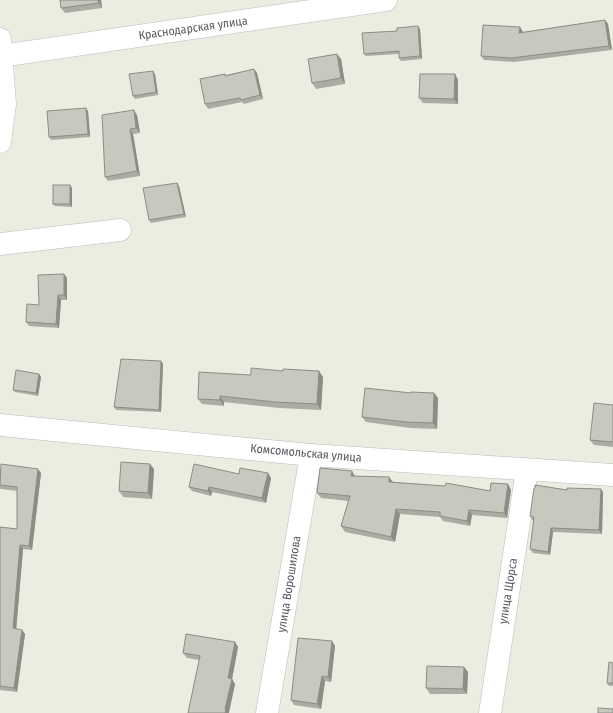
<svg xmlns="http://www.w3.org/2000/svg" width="613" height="713" font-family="'Fira Sans Condensed',sans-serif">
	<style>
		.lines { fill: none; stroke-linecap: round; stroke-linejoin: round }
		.minor-casing { stroke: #bbbcc2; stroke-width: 23 }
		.minor { stroke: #fff; stroke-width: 22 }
		.wall { fill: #adaca4 }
		.shaded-wall { fill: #8d8c86 }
		.building { fill: #c9c8bf; stroke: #8d8c86 }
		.labels { text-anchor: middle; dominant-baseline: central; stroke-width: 3; stroke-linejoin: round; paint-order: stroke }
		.street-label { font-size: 12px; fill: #595b61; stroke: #fff }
	</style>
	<rect width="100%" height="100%" fill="#ecece0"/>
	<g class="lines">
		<g class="minor-casing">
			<g id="minor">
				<path d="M0,39L5,104L0,142"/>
				<path d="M0,56L386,0"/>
				<path d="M0,244L120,230"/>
				<path d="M0,425L311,455L613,475"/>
				<path d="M267,713L311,455"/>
				<path d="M490,713L527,470"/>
			</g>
		</g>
		<use href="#minor" class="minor"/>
	</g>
	<g class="wall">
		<path d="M60,0H101L102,8L65,13L61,8Z"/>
		<path d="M605,20L608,24L612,50L514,62L484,60L481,56L520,27L523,32Z"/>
		<path d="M420,29L422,59L401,61L399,58V54L366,56L364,54L397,31Z"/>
		<path d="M337,54L341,59L345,84L316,89L312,83Z"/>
		<path d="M254,69L257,73L263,99L244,104L242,102L208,109L205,104L225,74L226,75Z"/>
		<path d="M155,74L158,95L135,99L133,96Z"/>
		<path d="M455,74L458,80V104L423,103L419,98Z"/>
		<path d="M88,111L90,137L51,140L49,137Z"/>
		<path d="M137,115L140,133L133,134L140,176L108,181L105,177Z"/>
		<path d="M177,183L179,186L186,217L151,223L149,220Z"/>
		<path d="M70,185L72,188V207L55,206L53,204Z"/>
		<path d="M64,274L67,278V300H61L59,328L29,326L26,322Z"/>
		<path d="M161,361L163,364L161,412L116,410L114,407Z"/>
		<path d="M283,371H319L323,377L321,410L279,408L224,402V406L202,404L198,399L251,375Z"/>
		<path d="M39,374L41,377L38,396L15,392L13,390Z"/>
		<path d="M411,393H434L438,398L437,429L410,428L366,422L362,417Z"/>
		<path d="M613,405V447L594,445L590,440Z"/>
		<path d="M0,469L41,473L32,550L23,549L16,629L22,630L25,634L17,692L0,690V527L17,529V491L1,489L0,488Z"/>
		<path d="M154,469L152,499L123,497L119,491Z"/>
		<path d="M352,471L355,476L393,482L490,491L508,484L511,490L507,518L472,515L470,526L443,521L440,517L400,514L395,542L345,532L341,526L348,501L321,498L317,493Z"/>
		<path d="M268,473L271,478L266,503L212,492L211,496L192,491L189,487L239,474Z"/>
		<path d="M535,488L603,492L602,534L553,532L550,555L533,553L530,549L534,520H532L530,516Z"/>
		<path d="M332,641L335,646L331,682L325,681L321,709L294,705L291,700Z"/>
		<path d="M235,642L238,647L232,679L235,684L229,712L188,713L199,660L187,658L183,653Z"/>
		<path d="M613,663V686H609L607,683Z"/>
		<path d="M464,667L468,672L467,694H430L426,688Z"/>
	</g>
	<g class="shaded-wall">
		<path d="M98,0H101L102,8L99,3Z"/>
		<path d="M605,20L608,24L612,50L609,46Z"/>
		<path d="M418,26L420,29L422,59L420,56Z"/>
		<path d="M520,27L523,32L522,37L519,33Z"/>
		<path d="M337,54L341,59L345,84L341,78Z"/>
		<path d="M254,69L257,73L263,99L260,95Z"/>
		<path d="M153,71L155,74L158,95L156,92Z"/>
		<path d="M455,74L458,80V104L454,99Z"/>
		<path d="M86,108L88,111L90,137L88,134Z"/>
		<path d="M134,110L137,115L140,133L136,128Z"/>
		<path d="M130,129L133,134L140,176L137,171Z"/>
		<path d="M177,183L179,186L186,217L184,214Z"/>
		<path d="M70,185L72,188V207L70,204Z"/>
		<path d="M64,274L67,278V300L64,295Z"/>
		<path d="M58,295L61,300L59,328L56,324Z"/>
		<path d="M161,361L163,364L161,412L159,410Z"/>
		<path d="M319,371L323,377L321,410L317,404Z"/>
		<path d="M39,374L41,377L38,396L36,393Z"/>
		<path d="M434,393L438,398L437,429L433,423Z"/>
		<path d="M220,396L224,402V406L220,400Z"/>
		<path d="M150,464L154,469L152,499L148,493Z"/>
		<path d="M38,469L41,473L32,550L29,546Z"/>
		<path d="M352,471L355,477L351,476Z"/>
		<path d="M268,473L271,478L266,503L262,498Z"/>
		<path d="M389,477L393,482H389Z"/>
		<path d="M508,484L511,490L507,518L504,513Z"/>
		<path d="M209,487L212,492L211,496L208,491Z"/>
		<path d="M601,489L603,492L602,534L599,530Z"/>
		<path d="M396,509L400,514L395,542L391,537Z"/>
		<path d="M469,510L472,515L470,526L467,521Z"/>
		<path d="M551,528L553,532L550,555L548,552Z"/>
		<path d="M20,545L23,549L16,632L13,628Z"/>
		<path d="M22,630L25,634L17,692L14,688Z"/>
		<path d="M332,641L335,646L331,682L328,677Z"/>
		<path d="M235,642L238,647L232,679L235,684L229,712V713H225V709L228,678Z"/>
		<path d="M464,667L468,672L467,694L463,689Z"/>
		<path d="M322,676L325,681L321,709L317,704Z"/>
	</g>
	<g class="building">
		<path d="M60,0H98L99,3L61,8Z"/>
		<path d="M605,20L609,46L511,58L481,56L483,25L520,27L519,33Z"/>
		<path d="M418,26L420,56L399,58V51L364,54L362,33L397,31V28Z"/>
		<path d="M337,54L341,78L312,83L308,59Z"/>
		<path d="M254,69L260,95L241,100L240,98L205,104L200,79L225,74V76Z"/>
		<path d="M153,71L156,92L133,96L129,74Z"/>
		<path d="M420,74H455L454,99L419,98Z"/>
		<path d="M86,108L88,134L49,137L47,111Z"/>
		<path d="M134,110L136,128L130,129L137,171L105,177L102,115Z"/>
		<path d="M177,183L184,214L149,220L143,188Z"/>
		<rect x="53" y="185" width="17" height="19"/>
		<path d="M64,274V295H58L56,324L26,322L27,304L39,305L38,275Z"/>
		<path d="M121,359L161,361L159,410L114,407Z"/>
		<path d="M251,368L283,371V369L319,371L317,404L275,402L220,396V400L198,399L199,372L251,375Z"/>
		<path d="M16,370L39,374L36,393L13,390Z"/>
		<path d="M365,388L411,393V392L434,393L433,423L406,422L362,417Z"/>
		<path d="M594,403L613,405V442L590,440Z"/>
		<path d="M121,462L150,464L148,493L119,491Z"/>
		<path d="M1,464L38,469L29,546L20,545L13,628L22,630L14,688L0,686V527L17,529V487L0,485Z"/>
		<path d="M194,464L239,474L240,468L268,473L262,498L209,487L208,491L189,487Z"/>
		<path d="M320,468L352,471L351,476L389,477V482L445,486L446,483L490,491L491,483L508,484L504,513L469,510L467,521L440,516V512L396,509L391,537L341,526L350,496L317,493Z"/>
		<path d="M535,485L567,490V488L601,489L599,530L551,528L548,552L530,549L534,517L530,516L534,488H535Z"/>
		<path d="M186,634L235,642L228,678L232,679L225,709H226L225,713H188L200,656L183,653Z"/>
		<path d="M298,638L332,641L328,677L322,676L317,704L291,700Z"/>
		<path d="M609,662L613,663V683H607Z"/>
		<path d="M427,666L464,667L463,689L426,688Z"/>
		<path d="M598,708L613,709V713H598Z"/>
	</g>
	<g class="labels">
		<g class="street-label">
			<text transform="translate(193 28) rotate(-8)">Краснодарская улица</text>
			<text transform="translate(306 453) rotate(5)">Комсомольская улица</text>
			<text transform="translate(289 584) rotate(-81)">улица Ворошилова</text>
			<text transform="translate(508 591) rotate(-81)">улица Щорса</text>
		</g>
	</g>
</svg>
